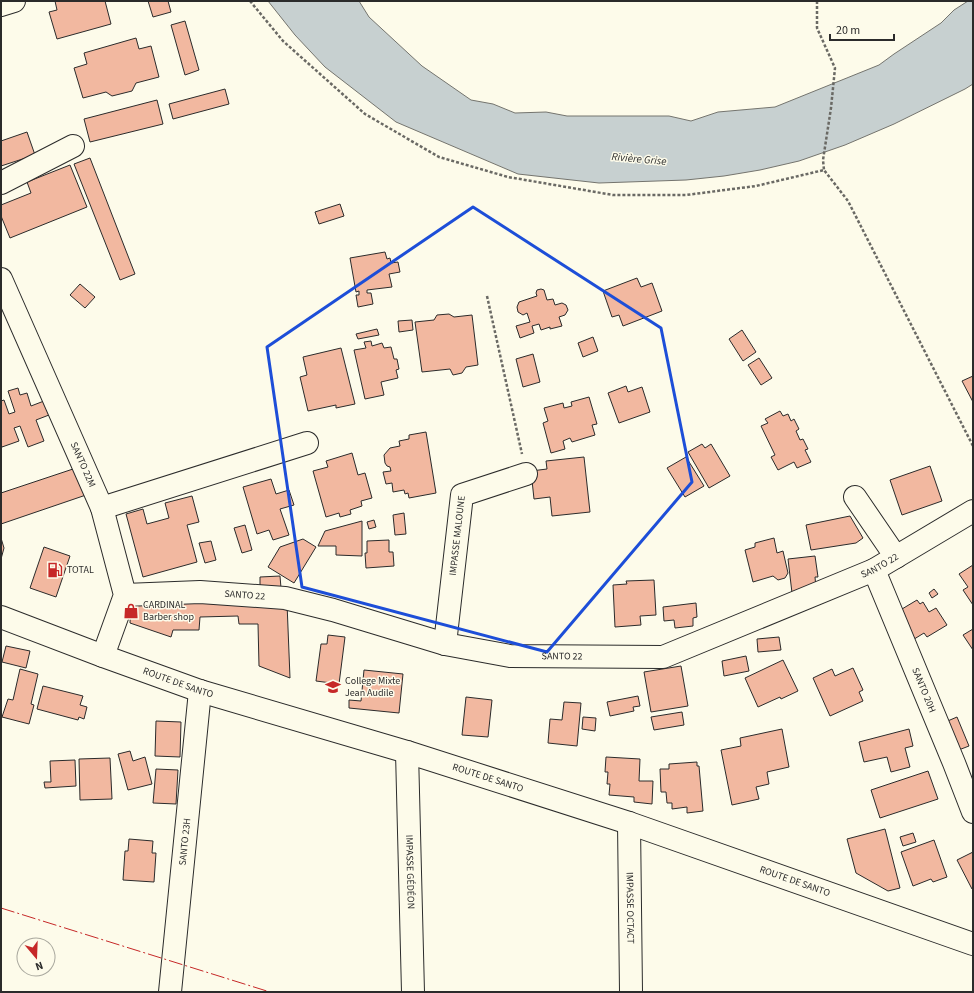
<svg xmlns="http://www.w3.org/2000/svg" width="974" height="993" font-family="'Source Sans 3',sans-serif">
	<style>
		.water { fill: #c7d0d0; stroke: #74746e }
		.building { fill: #f2b8a0; stroke: #2b2b2b }
		.lines { fill: none; stroke-linecap: round; stroke-linejoin: round }
		.minor-casing { stroke: #2b2b2b; stroke-width: 24 }
		.major-casing { stroke: #2b2b2b; stroke-width: 24 }
		.path { stroke: #6a6964; stroke-width: 2.5; stroke-dasharray: 3 2; stroke-linecap: butt }
		.minor { stroke: #fdfbea; stroke-width: 22 }
		.major { stroke: #fdfbea; stroke-width: 22 }
		.power { stroke: #c62828; stroke-width: 1; stroke-dasharray: 14 3 2 3; stroke-linecap: butt }
		.marked { fill: none; stroke: #1d4ed8; stroke-width: 3; stroke-linejoin: round }
		.labels { text-anchor: middle; dominant-baseline: central; stroke-width: 3; stroke-linejoin: round; paint-order: stroke }
		.street-label { font-size: 10px; fill: #2b2b2b; stroke: #fdfbea }
		.poi-label { font-size: 10px; fill: #2b2b2b; stroke: #fdfbea; text-anchor: start }
		.water-label { font-size: 11px; font-style: italic; fill: #2b2b2b; stroke: #fdfbea }
	</style>
	<rect width="100%" height="100%" fill="#fdfbea"/>
	<path class="water" d="M268,1H359L369,17L422,66L471,100L493,104L515,113L546,112L567,116H669L691,121L718,112L775,107L879,65L894,54L941,23L954,10L968,1H973V84L965,89L894,124L845,145L799,161L760,170L724,176L686,180L599,183L518,174L396,122L325,67L295,35Z"/>
	<g class="building">
		<path d="M55,1H105L111,24L57,39L49,12L57,10Z"/>
		<path d="M148,1H168L171,12L153,17Z"/>
		<path d="M185,21L199,70L185,75L171,25Z"/>
		<path d="M136,38L139,49L151,46L159,77L136,83L132,91L112,96L106,92L83,98L74,68L87,64L84,53Z"/>
		<path d="M225,89L229,104L173,119L169,104Z"/>
		<path d="M157,100L163,124L90,142L84,119Z"/>
		<path d="M27,132L35,155L1,166V141Z"/>
		<path d="M90,158L135,274L120,280L74,164Z"/>
		<path d="M70,165L87,207L10,238L1,216V205L31,193L27,182Z"/>
		<path d="M340,204L344,216L319,224L315,212Z"/>
		<path d="M385,252L387,259L390,258L391,263L398,262L400,272L389,274L392,287L367,290V293H371L373,304L358,307L356,295H359V291L356,292L350,258Z"/>
		<path d="M637,278L641,287L652,283L662,311L623,326L619,315L612,317L603,291Z"/>
		<path d="M80,284L95,297L85,308L70,295Z"/>
		<path d="M541,289L544,290L547,300L553,299L555,305L562,303L566,305L568,310L565,315L559,317L562,326L550,329V327L541,330L539,324L532,326L534,333L520,338L516,326L530,322L527,313L523,315L518,312L517,307L519,302L537,296L536,293L537,290Z"/>
		<path d="M449,314L454,317L472,315L478,365L466,367L462,373L453,375L450,369L422,372L415,322L434,320L437,315Z"/>
		<path d="M412,320L413,330L399,332L398,321Z"/>
		<path d="M377,329L379,335L358,339L356,334Z"/>
		<path d="M742,330L756,352L743,361L729,339Z"/>
		<path d="M593,337L598,351L583,357L578,343Z"/>
		<path d="M371,341L372,346L382,343L384,348L391,347L394,359H397L399,369L396,370L398,378L381,382L384,395L365,399L354,350L366,348L364,342Z"/>
		<path d="M341,348L355,404L336,408V405L308,411L300,377L307,375L303,357Z"/>
		<path d="M533,354L540,382L523,387L516,359Z"/>
		<path d="M759,358L772,378L761,385L748,365Z"/>
		<path d="M973,376V402L962,381Z"/>
		<path d="M626,386L628,392L642,387L650,412L619,423L608,393Z"/>
		<path d="M18,388L20,395L27,393L31,406L44,401L49,415L36,420L44,441L28,447L20,426L14,428L19,441L2,447L1,444V401L4,400L9,414L15,412L8,391Z"/>
		<path d="M589,397L597,424L592,425L595,435L572,442L570,438L563,441L565,449L551,453L543,423L548,421L544,408L563,403L564,408L572,406L571,402Z"/>
		<path d="M780,411L783,416L788,414L791,421L794,419L799,429L796,431L800,440L803,439L808,449L805,450L811,462L797,468L794,462L778,470L771,457L775,455L761,426L768,423L765,419Z"/>
		<path d="M426,432L436,493L409,498L408,493L405,494L404,490L393,492L392,483L386,484L383,472L391,471L390,467L387,466L385,463L384,455L390,448L400,446L399,441L409,439V435Z"/>
		<path d="M702,444L705,448L711,444L730,476L709,488L688,452Z"/>
		<path d="M352,453L358,475L365,473L372,498L361,501L362,506L350,510L351,514L340,517L339,513L326,517L313,471L328,467L326,461Z"/>
		<path d="M584,457L590,512L552,516L550,497L534,499L531,471L547,469L546,461Z"/>
		<path d="M686,457L704,486L685,497L667,468Z"/>
		<path d="M930,466L942,501L902,515L890,480Z"/>
		<path d="M76,468L86,495L1,524V493Z"/>
		<path d="M271,479L276,494L289,490L294,505L280,509L289,535L273,540L269,530L257,534L243,487Z"/>
		<path d="M192,496L199,522L187,525L197,562L143,577L126,514L143,509L147,524L169,518L165,503Z"/>
		<path d="M404,513L406,534L395,535L393,515Z"/>
		<path d="M850,516L863,538L856,543L811,550L806,525Z"/>
		<path d="M374,520L376,527L369,529L367,522Z"/>
		<path d="M362,521V556L336,555V546H318L325,531Z"/>
		<path d="M245,525L252,550L242,553L234,528Z"/>
		<path d="M1,538L4,548L1,559Z"/>
		<path d="M774,538L777,553L783,551L788,573L785,578L778,580L773,576L753,582L745,550L755,547V543Z"/>
		<path d="M303,539L316,547L294,583L268,567L280,547Z"/>
		<path d="M389,540V552H393L394,566L366,568L365,553H367V541Z"/>
		<path d="M211,541L216,560L205,563L199,543Z"/>
		<path d="M44,547L70,556L56,597L30,588Z"/>
		<path d="M815,556L818,577H815L816,588L792,593L788,559Z"/>
		<path d="M973,565V605L963,590L968,587L959,574Z"/>
		<path d="M280,576L281,588L260,589V577Z"/>
		<path d="M654,580L656,615L640,616L641,625L615,627L613,585L627,584L626,581Z"/>
		<path d="M934,589L938,594L932,598L929,593Z"/>
		<path d="M917,600L920,604L923,602L929,612L936,608L947,625L927,637L924,633L911,641L897,612Z"/>
		<path d="M131,601L287,603L290,678L259,666L258,624H239L238,616L200,617L199,630H173L171,637L130,623Z"/>
		<path d="M696,603L697,617L693,618V626L675,628L674,620L664,621L663,607Z"/>
		<path d="M973,629V650L963,635Z"/>
		<path d="M328,635L345,637L339,684L316,681L321,644H327Z"/>
		<path d="M779,637L781,650L758,652L757,639Z"/>
		<path d="M6,646L30,651L26,668L2,662Z"/>
		<path d="M746,656L749,671L724,676L722,661Z"/>
		<path d="M783,660L798,691L781,699L780,697L758,707L745,678Z"/>
		<path d="M681,666L688,706L651,712L644,672Z"/>
		<path d="M853,668L863,690L859,692L863,701L830,716L813,678L832,669L835,676Z"/>
		<path d="M20,669L38,674L31,704L34,705L29,724L2,717L8,699L13,700Z"/>
		<path d="M364,670L403,674L399,713L349,708V700L361,701Z"/>
		<path d="M43,686L83,696L80,705L87,707L84,719L79,717L78,720L37,709Z"/>
		<path d="M638,696L640,706L633,707L634,711L610,716L607,702Z"/>
		<path d="M466,697L492,700L488,737L462,735Z"/>
		<path d="M564,702L581,703L577,746L548,743L550,719L562,720Z"/>
		<path d="M682,712L684,725L654,730L651,717Z"/>
		<path d="M583,717L596,718L595,731L582,729Z"/>
		<path d="M957,717L969,746L956,751L943,723Z"/>
		<path d="M156,721L181,722L180,757L155,756Z"/>
		<path d="M782,729L789,767L767,772L769,784L756,787L759,799L732,805L721,750L741,746L740,738Z"/>
		<path d="M909,729L913,746L905,748L910,767L891,772L887,757L864,762L859,742Z"/>
		<path d="M130,751L133,761L145,757L152,784L128,790L118,754Z"/>
		<path d="M606,757L640,759L639,781H653L652,804L634,802V797L609,795L610,784H607L608,772H605Z"/>
		<path d="M110,758L112,799L80,800L79,759Z"/>
		<path d="M75,760L76,786L45,788L44,782H51L50,761Z"/>
		<path d="M697,762V766H699L703,811L687,813V807L672,809V803H667L666,792H661L660,769H669V764Z"/>
		<path d="M156,769L178,770L176,804L153,803Z"/>
		<path d="M928,771L938,799L880,818L871,790Z"/>
		<path d="M885,829L900,888L888,891L856,873L847,839Z"/>
		<path d="M913,833L916,842L903,846L900,837Z"/>
		<path d="M129,839L153,841L152,853H156L154,882L123,880L125,851H128Z"/>
		<path d="M934,840L947,877L933,882L931,879L913,886L901,852Z"/>
		<path d="M973,852V888L972,889L957,860Z"/>
	</g>
	<g class="lines">
		<g class="minor-casing">
			<g id="minor">
				<path d="M1,5L14,1"/>
				<path d="M1,183L73,146"/>
				<path id="s1" d="M1,279L102,508L125,595L103,656"/>
				<path d="M855,497L896,557"/>
				<path d="M102,508L307,443"/>
				<path id="s2" d="M874,570L954,763L973,812"/>
				<path id="s3" d="M125,595L200,592L285,598L333,610L445,644L510,656L663,657L874,570L973,511"/>
				<path id="s4" d="M445,644L462,495L526,474"/>
				<path id="s5" d="M407,752L413,992"/>
				<path id="s6" d="M629,823L631,992"/>
				<path id="s7" d="M170,992L200,691"/>
			</g>
		</g>
		<g class="major-casing">
			<g id="major">
				<path id="s8" d="M1,617L103,656L200,691L407,752L629,823L973,944"/>
			</g>
		</g>
		<g class="path">
			<path d="M250,1L283,41L365,114L439,157L508,177L613,195H686L756,186L824,170L848,201L973,446"/>
			<path d="M817,1V28L835,68L831,108L823,160L824,170"/>
			<path d="M487,296L522,454"/>
		</g>
		<use href="#minor" class="minor"/>
		<use href="#major" class="major"/>
		<path class="power" d="M1,908L270,992"/>
	</g>
	<path class="marked" d="M473,207L661,328L692,482L547,652L302,587L267,347Z"/>
	<defs>
		<g id="fuel-bare" transform="scale(1.2)"><path d="M-5.5-6h7V0h2V4h1.3V-2.5L3-4.5l.8-.8L6-3V5H2.5V1h-1V6h-7ZM-4.2-4.7v3.2H.2V-4.7Z" fill="#c62828" stroke="#fdfbea" stroke-width="2.5" paint-order="stroke"/></g>
		<g id="shop-bare" transform="scale(1.2)"><path d="M-5-2.5h2.3a2.7 3.5 0 0 1 5.4 0H5L5.5 6h-11ZM-1.5-2.5h3a1.5 2.3 0 0 0-3 0Z" fill="#c62828" stroke="#fdfbea" stroke-width="2.5" paint-order="stroke"/></g>
		<g id="school-bare" transform="scale(1.2)"><path d="M0-5L7-2L0 1L-7-2ZM-4 1L0 2.5L4 1V4Q0 6-4 4Z" fill="#c62828" stroke="#fdfbea" stroke-width="2.5" paint-order="stroke"/></g>
	</defs>
	<g fill-rule="evenodd">
		<use href="#fuel-bare" x="55" y="570"/>
		<use href="#shop-bare" x="131" y="611"/>
		<use href="#school-bare" x="333" y="687"/>
	</g>
	<g class="labels">
		<g class="street-label">
			<text stroke="none"><textPath href="#s1" startOffset="203">SANTO 22M</textPath></text>
			<text stroke="none"><textPath href="#s4" startOffset="109">IMPASSE MALOUNE</textPath></text>
			<text stroke="none"><textPath href="#s3" startOffset="781">SANTO 22</textPath></text>
			<text stroke="none"><textPath href="#s3" startOffset="120">SANTO 22</textPath></text>
			<text stroke="none"><textPath href="#s3" startOffset="445">SANTO 22</textPath></text>
			<text stroke="none"><textPath href="#s8" startOffset="189">ROUTE DE SANTO</textPath></text>
			<text stroke="none"><textPath href="#s2" startOffset="130">SANTO 20H</textPath></text>
			<text stroke="none"><textPath href="#s8" startOffset="513">ROUTE DE SANTO</textPath></text>
			<text stroke="none"><textPath href="#s7" startOffset="151">SANTO 23H</textPath></text>
			<text stroke="none"><textPath href="#s5" startOffset="120">IMPASSE GÉDÉON</textPath></text>
			<text stroke="none"><textPath href="#s8" startOffset="837">ROUTE DE SANTO</textPath></text>
			<text stroke="none"><textPath href="#s6" startOffset="85">IMPASSE OCTACT</textPath></text>
		</g>
		<g class="poi-label">
			<text x="67" y="570">TOTAL</text>
			<text x="143" y="605">CARDINAL<tspan x="143" dy="12">Barber shop</tspan></text>
			<text x="345" y="681">College Mixte<tspan x="345" dy="12">Jean Audile</tspan></text>
		</g>
		<g class="water-label">
			<text transform="translate(639 159) rotate(5)">Rivière Grise</text>
		</g>
	</g>
	<rect width="974" height="993" fill="none" stroke="#2b2b2b" stroke-width="4"/>
	<g transform="translate(36 957) rotate(161)"><circle r="19" fill="#fdfbea" stroke="#a9a89e"/>
	<path d="M0-3L7 15L0 10L-7 15Z" fill="#c62828"/>
	<text y="-6" font-size="11" font-weight="bold" text-anchor="middle" fill="#2b2b2b">N</text>
	</g>
	<path d="M830 34v6h64v-6" fill="none" stroke="#2b2b2b" stroke-width="2"/>
	<text x="836" y="34" font-size="12" fill="#2b2b2b" stroke="#fdfbea" stroke-width="3" paint-order="stroke">20 m</text>
</svg>
